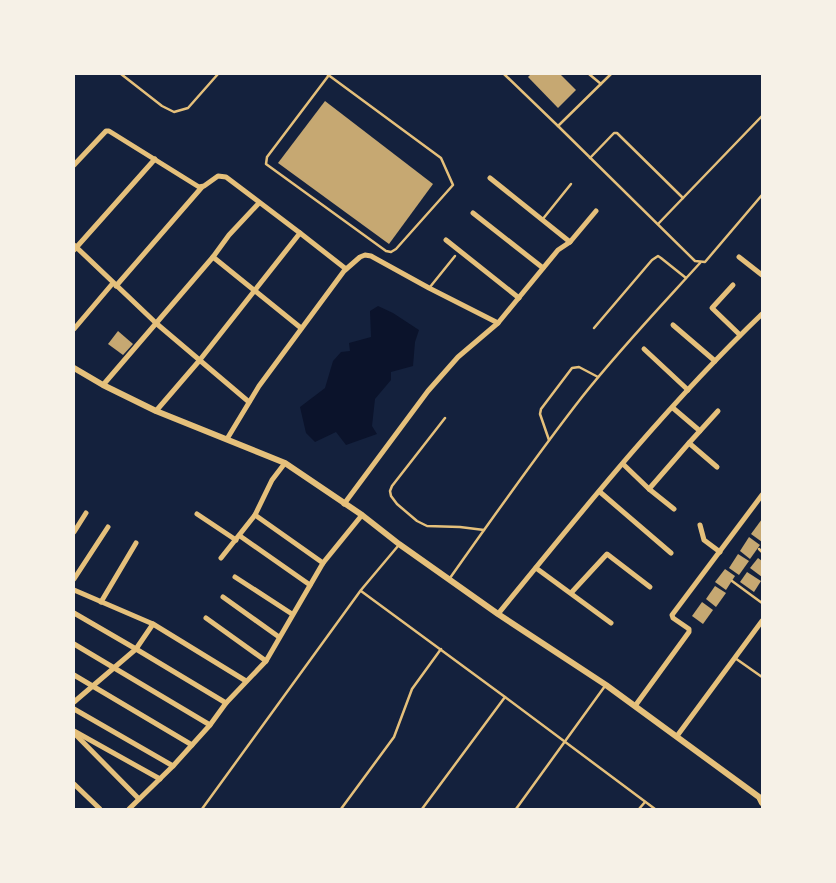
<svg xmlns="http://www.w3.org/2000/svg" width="836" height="883" font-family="'Public Sans',sans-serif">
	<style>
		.water { fill: #0b132b }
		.building { fill: #c6a872 }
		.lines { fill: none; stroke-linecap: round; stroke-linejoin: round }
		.service { stroke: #e5c07b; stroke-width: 2.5 }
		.minor { stroke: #e5c07b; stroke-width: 5 }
		.tertiary { stroke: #e5c07b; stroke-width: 6 }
	</style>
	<rect width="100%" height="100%" fill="#14213d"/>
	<path class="water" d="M378,306L393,313L419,330L415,342L413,366L391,372V380L375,399L372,426L377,434L346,445L336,432L315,442L306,433L300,407L325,388L333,361L341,352L350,351L349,343L371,337L370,311Z"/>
	<g class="building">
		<path d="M531,74H560L576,90L558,108L528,77Z"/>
		<path d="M325,101L433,184L389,244L278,163Z"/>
		<path d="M118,331L133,344L123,355L108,344Z"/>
		<path d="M762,519V542L751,534Z"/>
		<path d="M749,537L760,545L750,559L740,551Z"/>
		<path d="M738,554L749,561L739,575L729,568Z"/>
		<path d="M758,558L762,561V577L750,568Z"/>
		<path d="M725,569L735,576L726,590L715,582Z"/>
		<path d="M747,572L761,581L754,592L740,582Z"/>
		<path d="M715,586L726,593L716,607L706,599Z"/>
		<path d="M702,602L713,610L703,624L692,616Z"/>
	</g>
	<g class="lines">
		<g class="service">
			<path d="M121,74L162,106L174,112L188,108L218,74"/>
			<path d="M327,74L441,158L453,185L396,249L391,252L386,251L266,164L267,157L329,75"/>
			<path d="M504,74L558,126L611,74"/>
			<path d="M589,74L601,84"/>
			<path d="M558,126L695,261L705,262L762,195"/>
			<path d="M590,158L614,133H617L683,198L762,116"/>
			<path d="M542,220L571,184"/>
			<path d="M658,224L683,198"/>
			<path d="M430,287L455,256"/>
			<path d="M594,328L652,260L658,256L661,258L686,278"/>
			<path d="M445,418L392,486L390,491L391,496L397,504L417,521L427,526L460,527L484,530"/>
			<path d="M549,440L540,414L541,409L572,368L579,367L598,377"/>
			<path d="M759,549L762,552"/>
			<path d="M450,578C493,517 536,456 582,397C619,350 660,307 700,263"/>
			<path d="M732,581L762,603"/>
			<path d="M361,591L505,697L422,809"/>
			<path d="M735,658L762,677"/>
			<path d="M505,697L655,809"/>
			<path d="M202,809L361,590L398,546"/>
			<path d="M341,809L394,737L412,689L441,649"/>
			<path d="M516,809L605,686"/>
			<path d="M639,809L645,802"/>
		</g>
		<g class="minor">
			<path d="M74,165L106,131H109L199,187L204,186L218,176L226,177L300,233"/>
			<path d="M490,178L570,242"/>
			<path d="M473,213L543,268"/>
			<path d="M446,240L519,298"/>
			<path d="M74,245L157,324L249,402"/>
			<path d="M74,250L155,159"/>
			<path d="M213,257L229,235L259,203"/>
			<path d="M739,257L762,275"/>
			<path d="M733,285L712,308L740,335"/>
			<path d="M116,286L202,187"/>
			<path d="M498,323L558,250L570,242L596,211"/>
			<path d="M673,325L715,361"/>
			<path d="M74,329L113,283"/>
			<path d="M644,349L688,390"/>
			<path d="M103,385L213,257L301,328"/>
			<path d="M673,408L700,431"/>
			<path d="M156,411L199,361L300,233L346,269"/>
			<path d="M227,439L259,386L344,271L360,257L365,255L371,256L429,288L498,323L458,357L428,391L344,504"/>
			<path d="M689,443L718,411"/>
			<path d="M623,464L649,489L674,509"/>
			<path d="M649,489L689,443L717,467"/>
			<path d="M600,492L671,553"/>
			<path d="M197,514L236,540"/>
			<path d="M255,515L323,563"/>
			<path d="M700,525L704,540L720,552"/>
			<path d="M74,532L86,513"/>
			<path d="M240,536L310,585"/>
			<path d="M221,558L255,515L272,480L285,463"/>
			<path d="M536,568L611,623"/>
			<path d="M235,577L292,614"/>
			<path d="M74,579L108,527"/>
			<path d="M74,590L153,624L246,681"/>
			<path d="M571,593L607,554L650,587"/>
			<path d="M223,597L279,637"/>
			<path d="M101,602L136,543"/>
			<path d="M74,613L136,649L153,624"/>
			<path d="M498,614C582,511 666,406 762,314"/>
			<path d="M206,618L266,661"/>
			<path d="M74,644L210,725"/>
			<path d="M74,675L192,745"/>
			<path d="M74,702L136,649L226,703"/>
			<path d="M635,706L689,632V629L673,618L672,615L762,495"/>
			<path d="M74,709L173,766"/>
			<path d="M74,731L160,779"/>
			<path d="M74,733L139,799"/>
			<path d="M677,736L762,621"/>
			<path d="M74,784L100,809"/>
			<path d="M129,809L173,766L210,725L226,703L266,661L323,563L362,515"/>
		</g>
		<path class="tertiary" d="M74,368L103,385L156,411L285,463L362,515L399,544L498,614L606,685L759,797L762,803"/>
	</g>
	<rect width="836" height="883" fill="none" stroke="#f6f1e7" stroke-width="150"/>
</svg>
